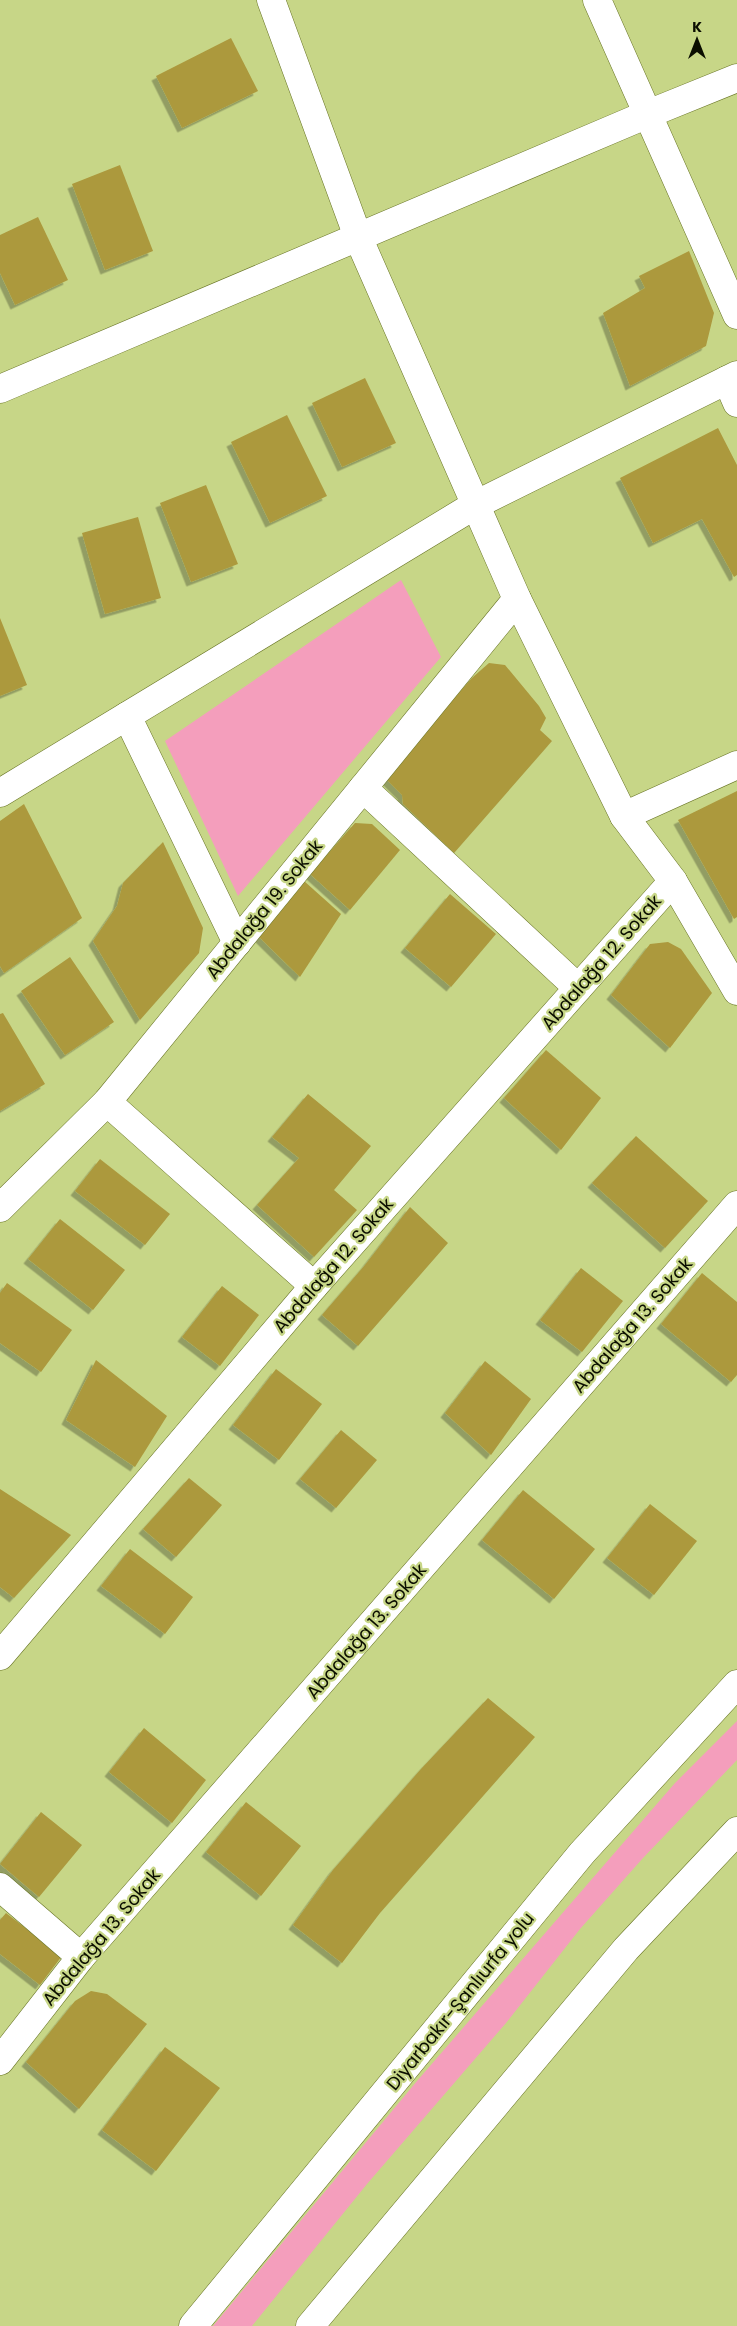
<svg xmlns="http://www.w3.org/2000/svg" width="737" height="2326" font-family="Poppins,sans-serif">
	<style>
		.green { fill: #f49ebc }
		.building { fill: #ac993d; filter: url(#shadow) }
		.lines { fill: none; stroke-linecap: round; stroke-linejoin: round }
		.street-casing { stroke: #687425; stroke-width: 29 }
		.secondary-casing { stroke: #687425; stroke-width: 29 }
		.highway-casing { stroke: #687425; stroke-width: 29 }
		.street { stroke: #fff; stroke-width: 28 }
		.secondary { stroke: #fff; stroke-width: 28 }
		.highway { stroke: #fff; stroke-width: 28 }
		.labels { text-anchor: middle; dominant-baseline: central; stroke-width: 4.5; stroke-linejoin: round; paint-order: stroke }
		.street-label { font-size: 18px; fill: #0b0e00; stroke: #c7d687 }
	</style>
	<defs>
		<filter id="shadow"><feDropShadow dx="-4.5" dy="4.5" stdDeviation="0" flood-color="#0004"/></filter>
	</defs>
	<rect width="100%" height="100%" fill="#c7d687"/>
	<g class="green">
		<path d="M401,580L441,657L238,896L165,741Z"/>
		<path d="M737,1721V1760L643,1858L580,1929L506,2023L367,2184L252,2326H213L417,2081L675,1783Z"/>
	</g>
	<g class="building">
		<path d="M231,38L258,91L182,128L156,76Z"/>
		<path d="M120,165L153,251L105,270L72,184Z"/>
		<path d="M38,217L68,280L15,305L0,273V235Z"/>
		<path d="M689,251L714,313L706,346L630,386L603,313L645,288L639,276Z"/>
		<path d="M365,378L396,443L342,467L312,403Z"/>
		<path d="M287,415L327,496L270,523L231,442Z"/>
		<path d="M718,428L737,465V575L734,577L702,519L653,543L620,478Z"/>
		<path d="M206,485L238,564L191,582L160,503Z"/>
		<path d="M138,517L161,598L105,614L82,533Z"/>
		<path d="M0,618L27,685L0,696Z"/>
		<path d="M489,663L505,665L539,706L546,718L540,730L552,741L454,853L403,804L402,795L387,780L391,770L472,678Z"/>
		<path d="M737,791V917L734,919L678,820Z"/>
		<path d="M24,804L82,918L4,973L0,966V821Z"/>
		<path d="M355,823L372,824L400,850L350,910L310,874Z"/>
		<path d="M163,842L203,928L199,953L140,1020L93,941L117,906L123,883Z"/>
		<path d="M304,881L341,914L300,977L257,935Z"/>
		<path d="M450,894L496,934L451,987L405,948Z"/>
		<path d="M668,942L681,949L712,993L670,1048L611,995L650,944Z"/>
		<path d="M70,957L114,1022L65,1055L21,991Z"/>
		<path d="M3,1013L45,1084L0,1111V1014Z"/>
		<path d="M546,1050L601,1098L561,1150L504,1098Z"/>
		<path d="M308,1094L371,1146L334,1190L357,1210L314,1257L257,1205L299,1158L272,1137Z"/>
		<path d="M636,1136L708,1201L665,1248L592,1183Z"/>
		<path d="M100,1159L170,1214L145,1245L75,1191Z"/>
		<path d="M410,1207L448,1243L358,1346L322,1315L365,1265Z"/>
		<path d="M60,1219L125,1270L93,1310L28,1259Z"/>
		<path d="M581,1268L623,1301L582,1352L540,1320Z"/>
		<path d="M702,1273L737,1302V1375L731,1382L661,1324Z"/>
		<path d="M7,1283L72,1330L41,1372L0,1343V1293Z"/>
		<path d="M222,1286L259,1315L220,1366L182,1337Z"/>
		<path d="M96,1360L167,1416L135,1467L66,1420Z"/>
		<path d="M485,1361L531,1399L491,1455L445,1413Z"/>
		<path d="M276,1369L322,1404L279,1460L233,1425Z"/>
		<path d="M341,1430L377,1460L336,1508L300,1479Z"/>
		<path d="M189,1478L222,1505L176,1557L143,1529Z"/>
		<path d="M0,1489L71,1535L14,1598L0,1587Z"/>
		<path d="M523,1490L595,1549L554,1599L482,1540Z"/>
		<path d="M650,1504L697,1541L654,1595L607,1558Z"/>
		<path d="M130,1549L193,1597L165,1634L101,1586Z"/>
		<path d="M488,1698L535,1737L380,1913L342,1963L293,1925L333,1870L421,1769Z"/>
		<path d="M144,1728L206,1780L172,1823L109,1772Z"/>
		<path d="M246,1802L301,1846L261,1896L206,1852Z"/>
		<path d="M41,1812L82,1845L39,1897L0,1864Z"/>
		<path d="M6,1913L62,1956L40,1985L0,1954V1920Z"/>
		<path d="M91,1991L107,1994L147,2024L79,2109L26,2062L75,2001Z"/>
		<path d="M165,2047L220,2088L156,2171L102,2130Z"/>
	</g>
	<g class="lines">
		<g class="street-casing">
			<g id="street">
				<path d="M597,0L737,315"/>
				<path d="M727,380L737,403"/>
				<path d="M0,389L648,114L737,78"/>
				<path d="M127,716L237,943"/>
				<path d="M363,788L578,988"/>
				<path d="M0,793L475,505"/>
				<path d="M624,816L737,765"/>
				<path d="M107,1102L314,1286"/>
				<path d="M0,1208L107,1102L517,599"/>
				<path d="M0,1656L314,1286L673,881"/>
				<path d="M0,1887L81,1957"/>
				<path d="M0,2061L81,1957L737,1205"/>
			</g>
		</g>
		<g class="secondary-casing">
			<g id="secondary">
				<path d="M271,0L358,237L517,599L624,816L673,881L737,991"/>
				<path d="M475,505L737,375"/>
			</g>
		</g>
		<g class="highway-casing">
			<g id="highway">
				<path d="M193,2326L582,1853L737,1684"/>
				<path d="M310,2326L626,1949L737,1831"/>
			</g>
		</g>
		<use href="#street" class="street"/>
		<use href="#secondary" class="secondary"/>
		<use href="#highway" class="highway"/>
	</g>
	<g class="labels">
		<g class="street-label">
			<text transform="translate(264 909) rotate(-51)">Abdalağa 19. Sokak</text>
			<text transform="translate(601 962) rotate(-49)">Abdalağa 12. Sokak</text>
			<text transform="translate(333 1265) rotate(-49)">Abdalağa 12. Sokak</text>
			<text transform="translate(632 1325) rotate(-49)">Abdalağa 13. Sokak</text>
			<text transform="translate(366 1631) rotate(-49)">Abdalağa 13. Sokak</text>
			<text transform="translate(101 1937) rotate(-50)">Abdalağa 13. Sokak</text>
			<text transform="translate(460 2001) rotate(-51)">Diyarbakır-Şanlıurfa yolu</text>
		</g>
	</g>
	<g transform="translate(697 40)" stroke="#c7d687" stroke-width="4" paint-order="stroke">
	<path d="M0-4L9 19L0 12L-9 19Z" fill="#0b0e00"/>
	<text y="-8" font-size="14" font-weight="bold" text-anchor="middle" fill="#0b0e00">K</text>
	</g>
</svg>
